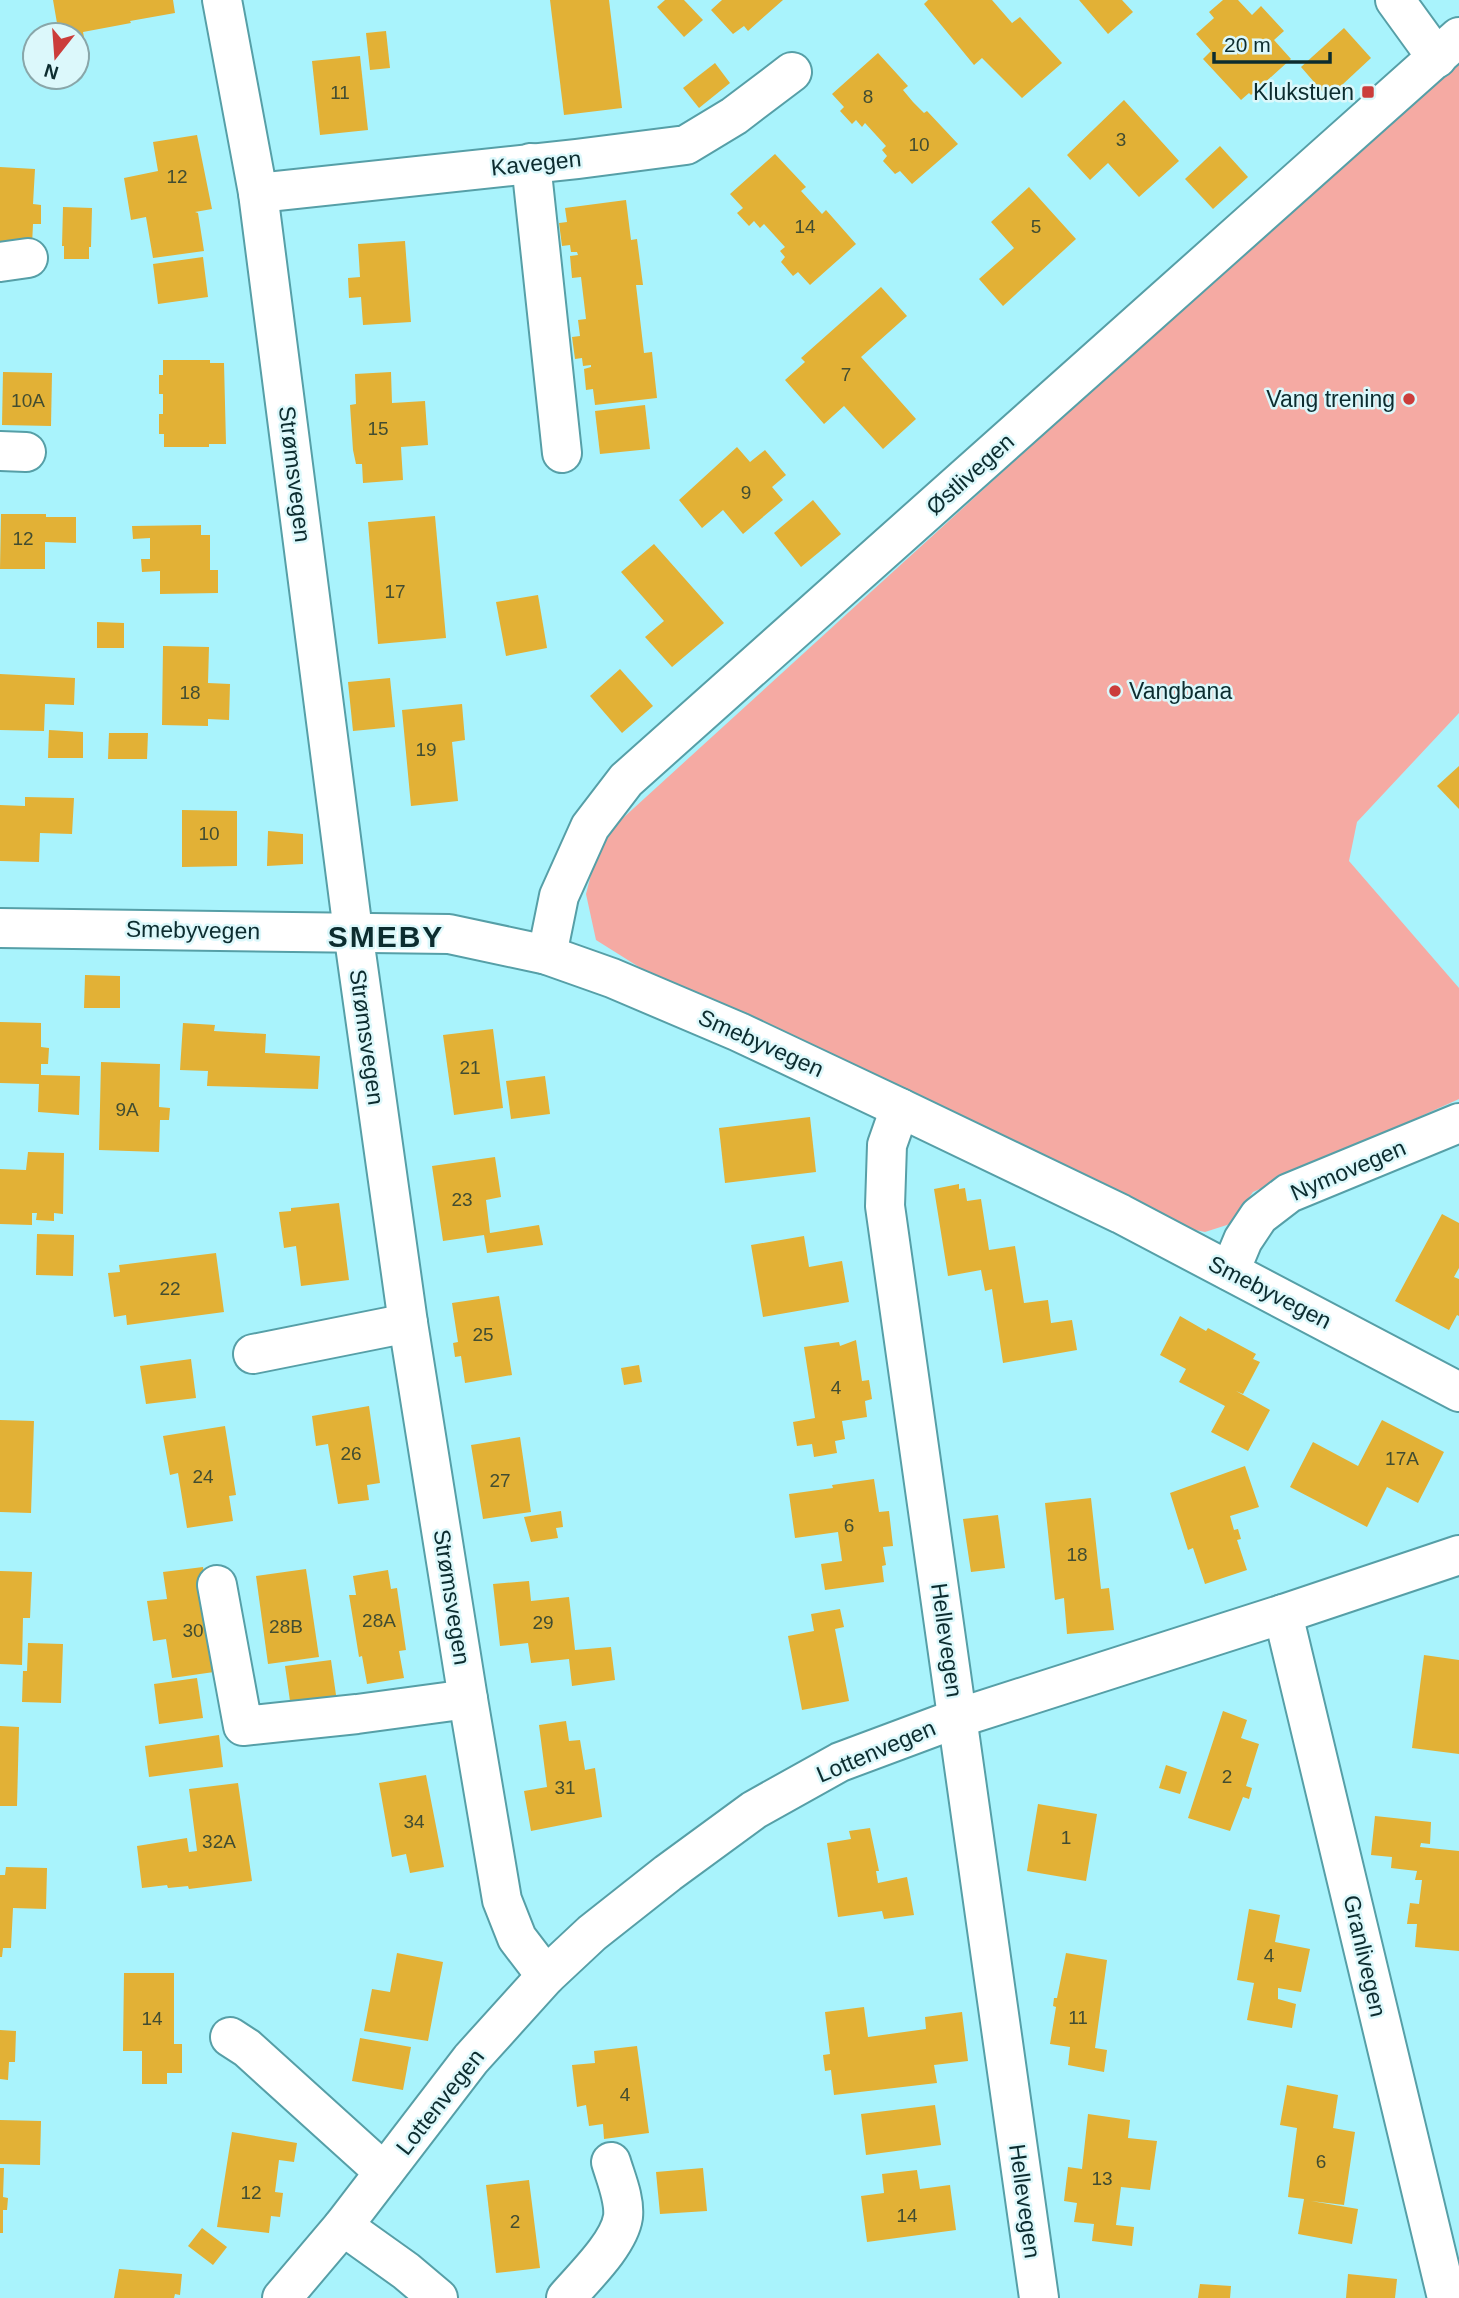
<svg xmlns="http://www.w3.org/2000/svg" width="1459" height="2298" font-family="Arial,sans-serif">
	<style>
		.green { fill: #f5aaa3 }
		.building { fill: #e2b136 }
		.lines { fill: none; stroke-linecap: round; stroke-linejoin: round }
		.minor-casing { stroke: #569fa7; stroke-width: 42 }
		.minor { stroke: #fff; stroke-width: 38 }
		.poi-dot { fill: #cb3d3b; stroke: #dcf8fb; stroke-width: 2.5 }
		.labels { text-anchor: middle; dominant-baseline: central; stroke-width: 5; stroke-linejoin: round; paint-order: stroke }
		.number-label { font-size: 19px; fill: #424d31 }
		.poi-label { font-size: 23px; fill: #0c2c2f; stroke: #dcf8fb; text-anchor: end }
		.street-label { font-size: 23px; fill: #0c2c2f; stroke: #dcf8fb }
		.district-label { font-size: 30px; font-weight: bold; letter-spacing: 2px; fill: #0c2c2f; stroke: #dcf8fb }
	</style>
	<rect width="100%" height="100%" fill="#a9f3fc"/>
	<path class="green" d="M1459,61V713L1357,822L1349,861L1459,988V1099L1253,1192L1230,1224L1205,1232L1185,1228L674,989L596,940L586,894L598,847L623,818L1235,260Z"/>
	<g class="building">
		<path d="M53,0H173L175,13L130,21L131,23L83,32L89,64L77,66V35H46L45,31L58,29Z"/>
		<path d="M550,0H609L622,108L564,115Z"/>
		<path d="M665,0H684L703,20L684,37L657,7Z"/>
		<path d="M722,0H783L748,31L744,26L733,34L711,10Z"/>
		<path d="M928,0H992L1012,23L1020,17L1062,63L1022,98L982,58L974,65L924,4Z"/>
		<path d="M1079,0H1122L1133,12L1108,34Z"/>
		<path d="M1223,0H1238L1252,15L1261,6L1284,31L1274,40L1291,59L1251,95L1249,93L1241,100L1203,59L1211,51L1196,34L1214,18L1209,12Z"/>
		<path d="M1344,28L1371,58L1328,98L1301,67Z"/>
		<path d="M386,31L390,68L370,70L366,33Z"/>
		<path d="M878,53L908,86L903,90L913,102L924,113L927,111L958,144L912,184L900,171L895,174L883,161L887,156L882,150L886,146L865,123L862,127L856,120L852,124L840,111L844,107L832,94Z"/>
		<path d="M360,56L368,130L320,135L312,61Z"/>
		<path d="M715,63L730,83L699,108L683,88Z"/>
		<path d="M1124,100L1179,161L1139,197L1108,163L1090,180L1067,155Z"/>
		<path d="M197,135L212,209L195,212L198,213L204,251L153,258L146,217L131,220L124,178L158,171L153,142Z"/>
		<path d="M1220,146L1248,177L1213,209L1185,179Z"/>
		<path d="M775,154L806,187L801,191L822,214L826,210L856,244L810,285L798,272L793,276L781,262L785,257L780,251L785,247L764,224L760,228L754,221L749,226L737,213L743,208L730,194Z"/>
		<path d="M0,167L35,169L33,204L41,205V224H33L32,245L0,244Z"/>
		<path d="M1029,187L1076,239L1003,306L979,279L1014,248L991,222Z"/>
		<path d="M626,200L631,240L637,239L643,285H636L644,353L652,352L657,398L595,405L593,389L586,390L584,369L591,367V365L583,366L582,358L575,359L572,337L580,336L578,320L586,319L581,277L572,278L570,256L578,255L577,252H571L570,245L562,246L559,223L567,222L565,208Z"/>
		<path d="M63,207L92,208L91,247H89V259H64V246H62Z"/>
		<path d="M405,241L411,322L363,325L361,297L349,298L348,278L360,277L358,244Z"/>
		<path d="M203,257L208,297L158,304L153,264Z"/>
		<path d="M881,287L907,316L861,357L916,419L883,449L844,406L824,424L785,380L805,362L801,358Z"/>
		<path d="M163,360H210V363H224L226,444H209V447H164V434H159V414H163V394H159V375H163Z"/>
		<path d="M3,372L52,373L51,426L2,425Z"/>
		<path d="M391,372L392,403L425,401L428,445L401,447L403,480L363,483L362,464H356L353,450L350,405L356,404L355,374Z"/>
		<path d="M645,405L650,449L600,454L595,411Z"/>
		<path d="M737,447L750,462L765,450L786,475L772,487L783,500L743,534L723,510L702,528L679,500Z"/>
		<path d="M813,500L841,534L801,567L774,533Z"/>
		<path d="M1,514H46V517H76V543L45,542V569H0Z"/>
		<path d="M435,516L446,638L378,644L368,522Z"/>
		<path d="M201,525V535H210V570H218V593L160,594V571L142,572L141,559H150V538L133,539L132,526Z"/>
		<path d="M654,544L724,623L672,667L645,637L664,621L621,572Z"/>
		<path d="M538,595L547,648L506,656L496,602Z"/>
		<path d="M97,622L124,623V648H97Z"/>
		<path d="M163,646L209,647L208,683L230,684L229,720L208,719V726L162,725Z"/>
		<path d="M620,669L653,706L622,733L590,696Z"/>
		<path d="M0,674L75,678L74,705L45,704L44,731L0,730Z"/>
		<path d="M390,678L395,727L353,731L348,682Z"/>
		<path d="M462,704L465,740L452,742L458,801L411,806L402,710Z"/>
		<path d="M49,730L83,732V758H48Z"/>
		<path d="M109,733H148L147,759H108Z"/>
		<path d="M1459,766V809L1437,786Z"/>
		<path d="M25,797L74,798L72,834L40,833L39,862L0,861V805L25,806Z"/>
		<path d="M182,810L237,811V866L182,867Z"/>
		<path d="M268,831L303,834V864L267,866Z"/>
		<path d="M85,975L120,976V1008H84Z"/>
		<path d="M0,1022L41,1023V1047L49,1048L48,1064H41V1075L80,1076L79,1115L38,1112L39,1084L0,1083Z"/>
		<path d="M183,1023L215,1025L214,1031L266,1034L265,1053L320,1056L318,1089L207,1086L208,1071L180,1070Z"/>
		<path d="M493,1029L503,1108L454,1115L443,1035Z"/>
		<path d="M101,1062L160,1064L159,1107L170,1108L169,1120H160L159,1152L99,1150Z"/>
		<path d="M545,1076L550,1114L511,1119L506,1081Z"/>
		<path d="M810,1117L816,1172L725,1183L719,1128Z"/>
		<path d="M28,1152L64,1153L63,1214L54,1213V1221L36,1220L37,1213H32V1225L0,1224V1169L26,1170Z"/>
		<path d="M495,1157L501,1197L486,1200L490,1233L539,1225L543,1245L487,1253L484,1235L443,1241L432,1166Z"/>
		<path d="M959,1184V1189L965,1188L967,1201L981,1199L989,1250L1015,1246L1024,1303L1048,1300L1051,1323L1072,1320L1077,1350L1003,1363L992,1289L985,1291L981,1270L948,1276L934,1189Z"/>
		<path d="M339,1203L349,1280L301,1286L296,1246L284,1248L279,1212L291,1211V1208Z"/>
		<path d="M1442,1214L1459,1223V1268L1454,1277L1459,1279V1316L1457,1315L1449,1330L1395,1301Z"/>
		<path d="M37,1234L74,1235L73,1276L36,1275Z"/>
		<path d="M804,1236L809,1267L842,1261L849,1302L763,1317L751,1245Z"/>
		<path d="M216,1253L224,1312L127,1325L126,1315L114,1317L108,1273L120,1272L119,1265Z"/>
		<path d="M499,1296L512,1375L465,1383L461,1356L455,1357L453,1343L458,1342L452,1303Z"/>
		<path d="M1180,1316L1206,1331L1208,1328L1256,1354L1253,1359L1260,1362L1243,1394L1236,1391L1270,1410L1248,1451L1211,1432L1225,1406L1179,1382L1186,1369L1160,1355Z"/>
		<path d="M856,1340L862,1381L869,1380L872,1399L865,1401L867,1417L842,1421L845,1439L835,1441L837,1453L814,1457L812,1444L797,1446L793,1422L815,1418L804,1347L839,1342L840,1346Z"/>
		<path d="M191,1359L196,1398L146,1404L140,1366Z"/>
		<path d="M639,1365L642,1382L624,1385L621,1368Z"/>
		<path d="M369,1406L380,1483L367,1485L369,1500L338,1504L328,1444L316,1446L312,1416Z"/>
		<path d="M0,1420L34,1421L31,1513L0,1512Z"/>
		<path d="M1382,1420L1444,1452L1418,1503L1387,1487L1367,1527L1290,1487L1313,1442L1358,1466Z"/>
		<path d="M225,1426L236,1495L229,1496L233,1521L187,1528L178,1473L170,1475L163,1436Z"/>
		<path d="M520,1437L531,1512L483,1519L471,1445Z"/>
		<path d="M1245,1466L1259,1507L1230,1516L1234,1530L1238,1529L1241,1539L1237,1540L1247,1570L1205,1584L1193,1548L1188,1550L1170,1493Z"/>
		<path d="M874,1479L879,1512L889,1511L893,1546L883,1547L886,1565L882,1566L884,1582L825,1590L821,1564L842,1561L838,1532L795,1538L789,1494L833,1488L832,1485Z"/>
		<path d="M1091,1498L1101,1589L1109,1588L1114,1630L1067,1634L1064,1598L1055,1600L1045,1503Z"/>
		<path d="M561,1511L563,1527L556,1528L558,1538L531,1542L524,1517Z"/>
		<path d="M998,1515L1005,1568L971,1572L963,1519Z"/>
		<path d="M203,1567L221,1671L172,1678L166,1639L153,1641L147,1601L167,1599L163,1572Z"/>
		<path d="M306,1569L319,1657L268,1664L256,1576Z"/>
		<path d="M388,1570L391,1589L397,1588L406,1650L399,1651L404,1678L367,1684L362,1656L359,1657L349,1595H356L353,1576Z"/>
		<path d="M0,1571L32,1572L30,1618H23L22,1665L0,1664Z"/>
		<path d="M529,1581L531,1601L569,1597L575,1650L611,1647L615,1680L572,1686L569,1659L531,1663L528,1643L500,1646L493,1584Z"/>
		<path d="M840,1609L844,1627L835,1629L849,1701L802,1710L788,1636L814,1631L811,1614Z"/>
		<path d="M28,1643L63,1644L61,1703L22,1702L23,1671H27Z"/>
		<path d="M1424,1655L1459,1660V1754L1412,1748Z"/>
		<path d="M331,1660L337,1702L291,1708L285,1666Z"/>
		<path d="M197,1678L203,1718L159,1724L154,1684Z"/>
		<path d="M1223,1711L1247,1720L1241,1738L1259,1744L1246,1786L1252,1788L1249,1799L1243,1797L1230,1831L1188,1818Z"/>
		<path d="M566,1721L569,1741L580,1740L585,1770L595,1768L602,1817L531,1831L524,1791L547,1787L539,1725Z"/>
		<path d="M0,1726L19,1727L17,1806H0Z"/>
		<path d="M219,1735L223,1767L149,1777L145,1746Z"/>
		<path d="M1166,1765L1187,1772L1180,1794L1159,1788Z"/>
		<path d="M426,1775L444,1867L410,1873L406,1854L392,1857L379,1783Z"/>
		<path d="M238,1783L252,1881L189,1889L188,1886L168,1888L167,1885L142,1888L137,1846L187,1838L189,1852L197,1851L189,1789Z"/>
		<path d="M1038,1804L1097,1814L1086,1881L1027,1871Z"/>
		<path d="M1375,1816L1431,1822L1430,1844L1421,1843L1420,1847L1459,1851V1951L1415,1947L1417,1924H1407L1410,1903L1419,1904L1422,1880H1415L1417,1871L1391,1868L1392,1857L1371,1855Z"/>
		<path d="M870,1828L879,1871H876L878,1883L907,1877L914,1915L884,1919L882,1911L838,1917L827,1843L851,1839L849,1831Z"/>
		<path d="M6,1867L47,1868L46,1909L13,1908L11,1948H3L2,1957H0V1875H5Z"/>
		<path d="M1249,1909L1280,1915L1275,1942L1310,1949L1301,1992L1278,1988V1999L1296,2004L1292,2028L1247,2020L1254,1983L1237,1980Z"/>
		<path d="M397,1953L443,1962L428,2041L364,2031L372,1989L390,1992Z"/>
		<path d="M1066,1953L1107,1960L1095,2048L1107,2050L1104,2072L1068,2065L1070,2047L1050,2044L1056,2007L1053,2006L1054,1998H1057Z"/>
		<path d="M124,1973H174V2044H182V2073H167V2084H142V2051H123Z"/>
		<path d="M864,2007L868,2037L926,2029L925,2017L962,2012L968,2061L934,2065L937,2083L834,2095L831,2070L825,2071L823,2055L830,2054L825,2012Z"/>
		<path d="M0,2030L16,2031L15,2062H9L8,2080L0,2079Z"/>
		<path d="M360,2038L411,2047L403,2090L352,2081Z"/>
		<path d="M637,2046L649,2133L604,2139L603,2124L589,2126L586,2105L577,2107L572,2065L595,2063L594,2051Z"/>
		<path d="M1287,2085L1338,2095L1333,2128L1355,2132L1344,2205L1311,2201L1358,2209L1352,2244L1298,2234L1304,2199L1288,2197L1297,2128L1280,2125Z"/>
		<path d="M935,2105L941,2145L866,2155L861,2114Z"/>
		<path d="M1088,2114L1130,2120L1128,2138L1157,2141L1150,2190L1121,2187L1116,2225L1134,2227L1132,2246L1092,2241L1094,2224L1074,2222L1077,2203L1064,2201L1068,2167L1082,2169Z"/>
		<path d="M0,2120L41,2121L40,2165L0,2164Z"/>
		<path d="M232,2132L297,2143L294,2162L279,2160L275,2192L283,2193L280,2217L271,2216L269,2233L217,2227Z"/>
		<path d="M0,2168H4L3,2197L8,2198L7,2210H3V2233H0Z"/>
		<path d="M703,2168L707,2211L660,2214L656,2172Z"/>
		<path d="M917,2170L920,2189L950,2185L956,2230L867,2242L861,2196L884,2193L882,2174Z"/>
		<path d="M529,2180L540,2268L496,2273L486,2185Z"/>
		<path d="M202,2228L227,2247L213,2265L188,2246Z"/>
		<path d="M119,2269L182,2274L180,2295L175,2294L174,2298H114Z"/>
		<path d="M1348,2274L1397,2279L1395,2298H1346Z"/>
		<path d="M1200,2284L1231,2286L1230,2298H1198Z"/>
	</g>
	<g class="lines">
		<g class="minor-casing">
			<g id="minor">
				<path d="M222,0L258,193L353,931L408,1323L468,1699L502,1900L517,1938L546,1976"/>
				<path d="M1395,0L1437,58"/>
				<path d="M531,163L562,453"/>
				<path d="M258,193L577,159L686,145L734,116L792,72"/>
				<path d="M0,262L28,258"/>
				<path d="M0,451L26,452"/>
				<path d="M0,928L449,934L547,955L612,978L739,1032L900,1108L1121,1214L1459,1392"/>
				<path d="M547,955L559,896L590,827L626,780L1459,37"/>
				<path d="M900,1108L887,1145L885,1206L1039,2298"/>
				<path d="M1230,1271L1243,1240L1259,1216L1289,1193L1459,1123"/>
				<path d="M253,1354L408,1323"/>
				<path d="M217,1585L243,1726L357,1714L468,1699"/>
				<path d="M1283,1614L1447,2298"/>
				<path d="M230,2037L247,2048L384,2172"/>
				<path d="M343,2226L406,2271L438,2298"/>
				<path d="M282,2298L343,2226L471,2059L546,1976L592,1933L668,1873L754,1810L840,1762L958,1718L1283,1614L1459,1555"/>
				<path d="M566,2298C584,2277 619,2244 623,2217C625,2199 616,2179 611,2162"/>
			</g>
		</g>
		<use href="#minor" class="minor"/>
	</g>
	<g class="poi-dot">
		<rect x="1361" y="85" width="14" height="14" rx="3.5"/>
		<circle cx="1409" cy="399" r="7"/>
		<circle cx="1115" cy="691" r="7"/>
	</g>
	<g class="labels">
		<g class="number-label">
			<text x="340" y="92">11</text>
			<text x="868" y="96">8</text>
			<text x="1121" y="139">3</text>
			<text x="919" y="144">10</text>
			<text x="177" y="176">12</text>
			<text x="805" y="226">14</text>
			<text x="1036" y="226">5</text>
			<text x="846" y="374">7</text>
			<text x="28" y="400">10A</text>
			<text x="378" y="428">15</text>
			<text x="746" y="492">9</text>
			<text x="23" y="538">12</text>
			<text x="395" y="591">17</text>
			<text x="190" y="692">18</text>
			<text x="426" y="749">19</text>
			<text x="209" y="833">10</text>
			<text x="470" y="1067">21</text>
			<text x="127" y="1109">9A</text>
			<text x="462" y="1199">23</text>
			<text x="170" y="1288">22</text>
			<text x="483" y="1334">25</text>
			<text x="836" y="1387">4</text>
			<text x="351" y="1453">26</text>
			<text x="1402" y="1458">17A</text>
			<text x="203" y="1476">24</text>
			<text x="500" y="1480">27</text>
			<text x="849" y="1525">6</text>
			<text x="1077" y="1554">18</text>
			<text x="379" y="1620">28A</text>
			<text x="543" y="1622">29</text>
			<text x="286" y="1626">28B</text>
			<text x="193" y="1630">30</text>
			<text x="1227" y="1776">2</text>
			<text x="565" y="1787">31</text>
			<text x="414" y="1821">34</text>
			<text x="1066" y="1837">1</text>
			<text x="219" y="1841">32A</text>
			<text x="1269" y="1955">4</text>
			<text x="1078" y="2017">11</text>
			<text x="152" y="2018">14</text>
			<text x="625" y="2094">4</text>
			<text x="1321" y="2161">6</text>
			<text x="1102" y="2178">13</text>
			<text x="251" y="2192">12</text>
			<text x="907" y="2215">14</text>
			<text x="515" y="2221">2</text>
		</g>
		<g class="poi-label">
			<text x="1354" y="92">Klukstuen</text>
			<text x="1395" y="399">Vang trening</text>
			<text x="1129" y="691" text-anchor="start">Vangbana</text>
		</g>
		<g class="street-label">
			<text transform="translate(536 163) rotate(-6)">Kavegen</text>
			<text transform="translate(295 474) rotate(83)">Strømsvegen</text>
			<text transform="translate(970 474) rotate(-42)">Østlivegen</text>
			<text transform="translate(193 930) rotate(1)">Smebyvegen</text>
			<text transform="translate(367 1037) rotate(82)">Strømsvegen</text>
			<text transform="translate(761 1043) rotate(24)">Smebyvegen</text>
			<text transform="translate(1348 1170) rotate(-23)">Nymovegen</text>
			<text transform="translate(1270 1292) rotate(27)">Smebyvegen</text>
			<text transform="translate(452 1597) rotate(81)">Strømsvegen</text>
			<text transform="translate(947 1640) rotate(82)">Hellevegen</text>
			<text transform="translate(876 1751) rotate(-23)">Lottenvegen</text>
			<text transform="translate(1365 1956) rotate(77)">Granlivegen</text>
			<text transform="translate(440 2102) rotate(-52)">Lottenvegen</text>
			<text transform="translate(1025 2201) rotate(82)">Hellevegen</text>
		</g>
		<g class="district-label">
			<text x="386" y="936">SMEBY</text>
		</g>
	</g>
	<g transform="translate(56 56) rotate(197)"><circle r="33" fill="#dcf8fb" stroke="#89a6a9" stroke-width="2"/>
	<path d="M0-5L12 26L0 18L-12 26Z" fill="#cb3d3b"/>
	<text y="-10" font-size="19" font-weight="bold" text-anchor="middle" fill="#0c2c2f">N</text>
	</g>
	<path d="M1214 52v10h116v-10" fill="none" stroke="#0c2c2f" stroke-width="3.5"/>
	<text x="1224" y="52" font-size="21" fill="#0c2c2f" stroke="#dcf8fb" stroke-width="5" paint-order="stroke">20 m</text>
</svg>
